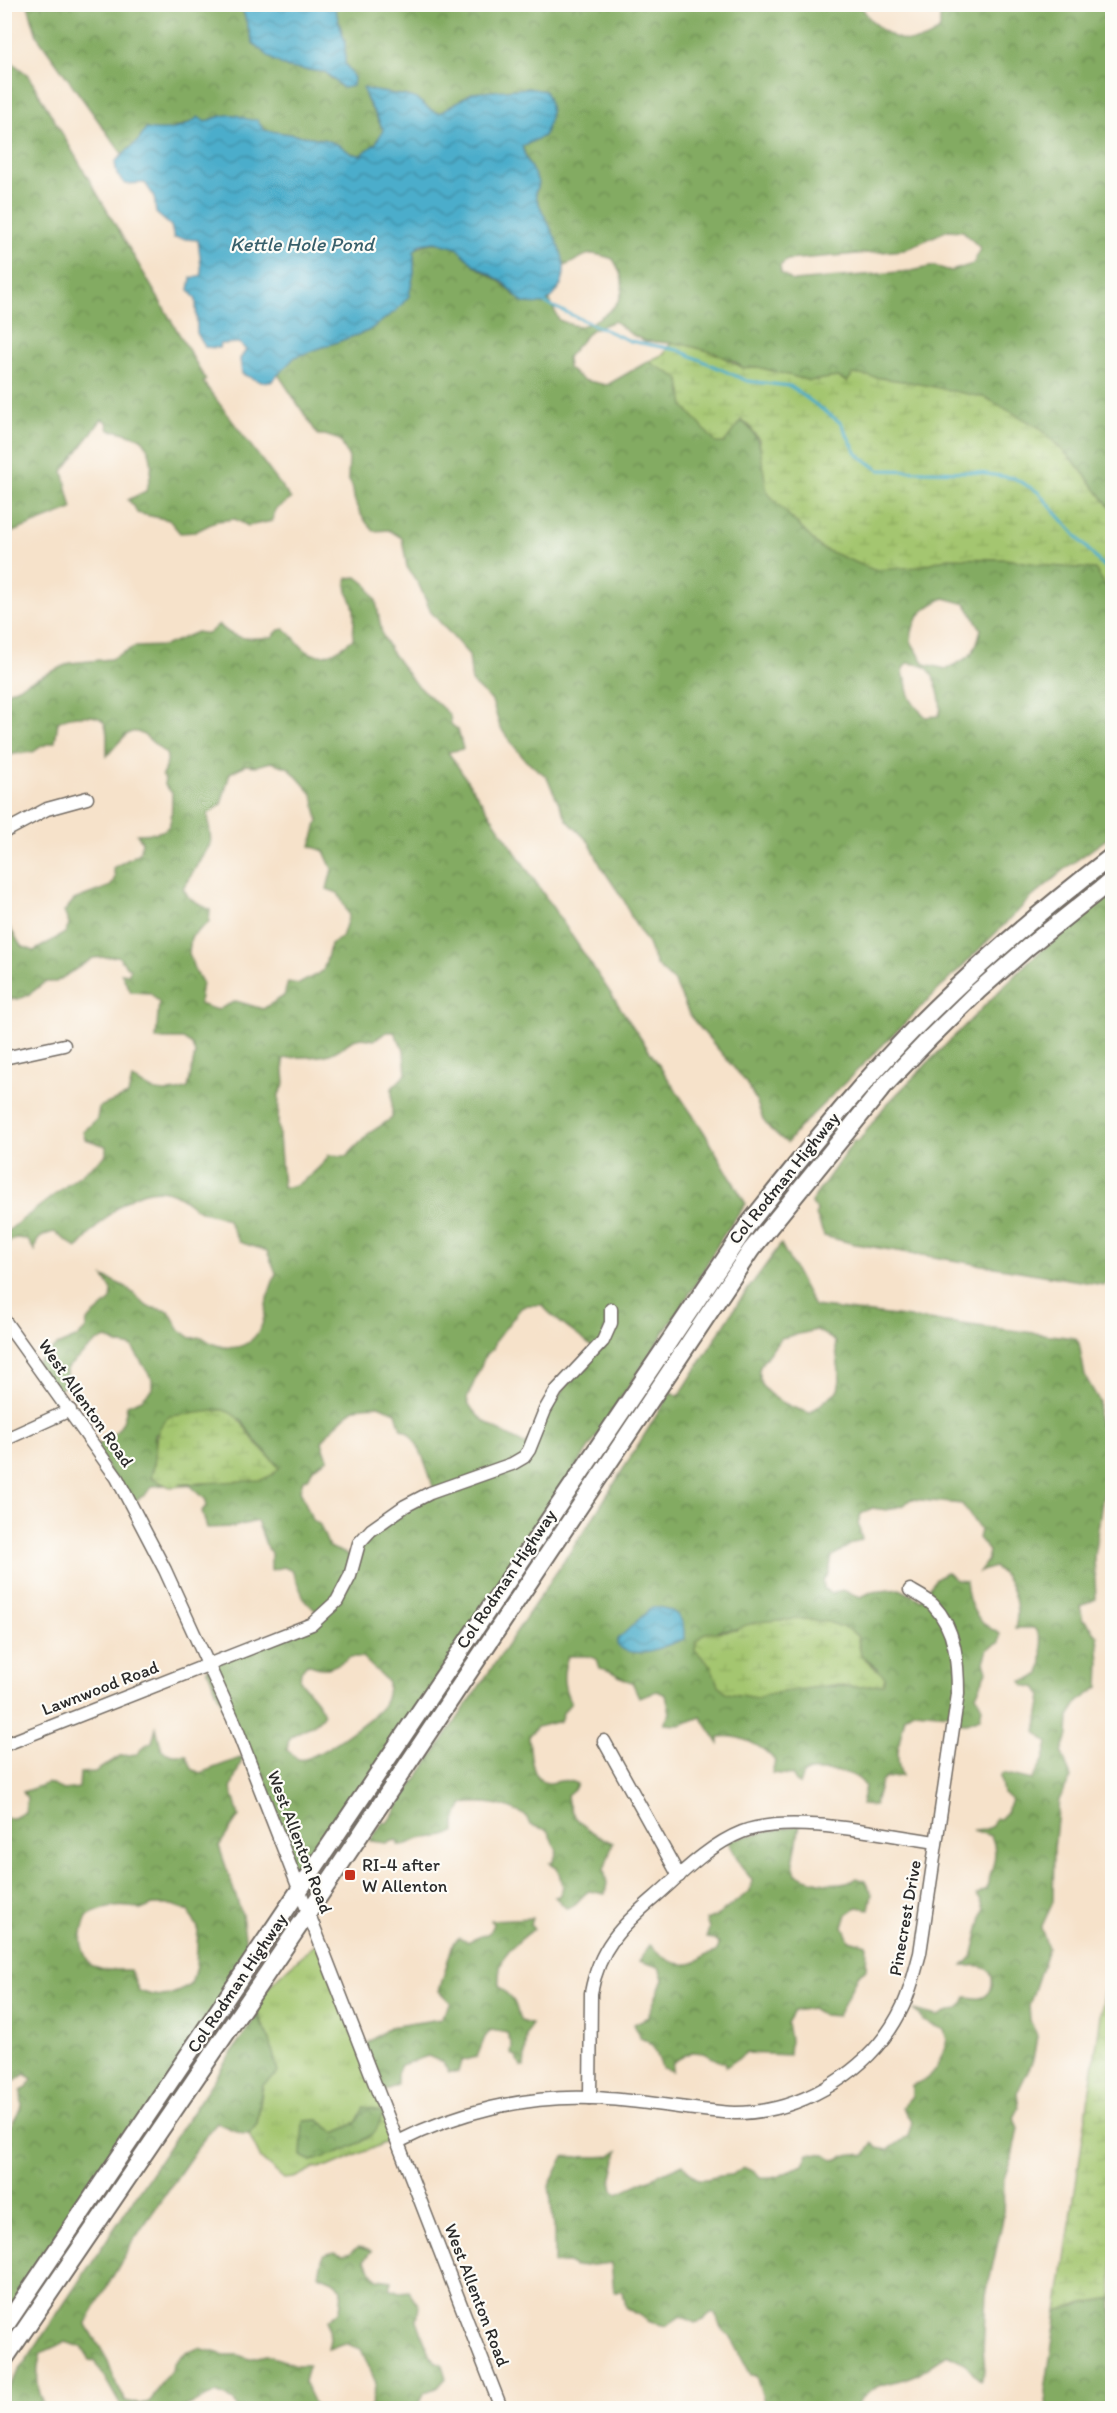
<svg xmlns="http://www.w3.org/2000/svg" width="1117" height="2413" font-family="Itim,sans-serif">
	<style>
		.grass { fill: url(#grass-tufts); stroke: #68784d; stroke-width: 1.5; fill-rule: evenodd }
		.forest { fill: url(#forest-crowns); stroke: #576b46; stroke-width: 1.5; fill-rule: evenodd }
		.wetland { fill: url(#wetland-marsh); stroke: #68784d; stroke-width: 1.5 }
		.water { fill: url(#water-waves); stroke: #3c6c7b; stroke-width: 1.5 }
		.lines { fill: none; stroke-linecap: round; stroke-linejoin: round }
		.stream { stroke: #4cadcb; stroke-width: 3 }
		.minor-casing { stroke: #726b63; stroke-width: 15 }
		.highway-casing { stroke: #726b63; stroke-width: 20 }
		.minor { stroke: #fff; stroke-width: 12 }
		.highway { stroke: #fff; stroke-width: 16 }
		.poi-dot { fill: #c8321e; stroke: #fdfcf7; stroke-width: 2 }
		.labels { text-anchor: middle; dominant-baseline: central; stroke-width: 4.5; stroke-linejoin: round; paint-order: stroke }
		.street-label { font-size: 18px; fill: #2b2b2b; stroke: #fdfcf7 }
		.poi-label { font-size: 18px; fill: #2b2b2b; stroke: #fdfcf7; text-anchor: start }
		.water-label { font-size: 20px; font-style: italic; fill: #385f6b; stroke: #fdfcf7 }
	</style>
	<defs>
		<pattern id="grass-tufts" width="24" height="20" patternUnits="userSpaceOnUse" patternTransform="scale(1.5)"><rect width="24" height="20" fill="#a4c66f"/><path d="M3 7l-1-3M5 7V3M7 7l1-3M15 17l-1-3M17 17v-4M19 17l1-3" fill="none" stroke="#8daa60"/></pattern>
		<pattern id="forest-crowns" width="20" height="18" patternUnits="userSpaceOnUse" patternTransform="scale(1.5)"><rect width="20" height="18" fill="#83ab62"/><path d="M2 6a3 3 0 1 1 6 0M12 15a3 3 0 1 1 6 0" fill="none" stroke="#6b8b51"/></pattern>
		<pattern id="wetland-marsh" width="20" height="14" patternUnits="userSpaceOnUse" patternTransform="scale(1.5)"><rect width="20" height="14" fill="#a4c66f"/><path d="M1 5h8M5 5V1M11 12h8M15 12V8" fill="none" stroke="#8daa60"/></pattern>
		<pattern id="water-waves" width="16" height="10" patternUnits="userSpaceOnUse" patternTransform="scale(1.5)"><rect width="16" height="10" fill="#4cadcb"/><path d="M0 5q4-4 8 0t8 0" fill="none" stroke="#3f8da5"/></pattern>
	</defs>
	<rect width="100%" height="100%" fill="#fdfcf7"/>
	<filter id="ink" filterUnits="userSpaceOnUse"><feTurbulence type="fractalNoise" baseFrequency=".0167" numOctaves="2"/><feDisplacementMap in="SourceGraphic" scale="12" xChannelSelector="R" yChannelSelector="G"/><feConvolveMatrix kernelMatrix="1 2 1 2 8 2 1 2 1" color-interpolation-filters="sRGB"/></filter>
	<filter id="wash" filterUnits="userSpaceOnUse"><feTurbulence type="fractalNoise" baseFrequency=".008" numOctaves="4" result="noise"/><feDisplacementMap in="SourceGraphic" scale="24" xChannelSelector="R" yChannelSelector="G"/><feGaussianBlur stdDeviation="1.35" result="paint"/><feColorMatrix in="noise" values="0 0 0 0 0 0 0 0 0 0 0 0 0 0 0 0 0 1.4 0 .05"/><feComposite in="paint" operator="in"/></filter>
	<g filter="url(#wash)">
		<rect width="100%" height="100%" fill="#f6e2ca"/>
		<path class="grass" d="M317,1943L394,2139L328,2167L314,2168L294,2178L284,2179L261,2159L249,2134L257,2124L270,2041L255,2007C269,1981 295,1962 317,1943ZM318,2120L336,2133L356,2123L347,2149L312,2161Z"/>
		<g class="forest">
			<path d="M28,5H241L253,43L288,68L325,72L332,80L354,78L345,63V42L334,5H861C874,33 914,56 940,29V15L936,5H1112V510L1076,464L1040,428L915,383L853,374L848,382L838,377L810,381L757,367L743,368L734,361L682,344L645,341L631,334L614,321L591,330L567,357L568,368L583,380L607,385L649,361C659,370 669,370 680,380L684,406L724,442L741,420C765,438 763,465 767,493L918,567L947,558L1006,559L1050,566L1096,569L1112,596V835L1070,865L1031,898L798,1129L787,1143L770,1129L763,1120L756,1100L745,1081L690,1016L675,983L656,965L648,944L632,919L625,902L601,866L589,842L567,820L546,776L526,761L510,741L500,727L492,701L472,683L469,655L431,612L419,585L407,567L402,538L389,530L374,531C365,522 357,510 354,498C353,490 353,486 348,479L349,458L340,440L325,435H318L278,374L294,357L368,331L397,310L414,273V251C425,241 443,240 457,248C464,252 468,260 474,265C491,278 500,278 515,296L549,299L559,320C565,322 571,325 577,326C585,326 593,322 599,318C625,303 629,284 613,259C585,250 590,254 565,266C557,240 543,218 535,193L538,188L522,146C531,144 535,139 544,136L472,93L441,113C427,112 423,101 412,97C396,93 379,93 364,89C365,103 377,115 383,130L376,143L361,155L352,154L339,145L323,139L263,130L260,126L245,120L219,116L205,122L194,121L163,132L146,129L139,140L123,155L37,36ZM948,230L963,231L981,249L973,264L951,271L934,266L911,271L793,281L781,273L780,266L787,260L904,250ZM944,598L966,604L981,629C974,657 972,656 946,669L925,664L911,642C912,617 923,608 944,598ZM908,663C915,664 922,664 927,668C935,675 945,708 938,716L926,717C913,705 907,698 906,679L904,677L903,668Z"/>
			<path d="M5,57L28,75L206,380L203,382L291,499L275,510L272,521L248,526L235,519L217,521L195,532L180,533L169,520L137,513L134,506L128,500L146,491C153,472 155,455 141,438L118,431L109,430L107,422L102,419L63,471L72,509L5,535Z"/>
			<path d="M357,577L367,585L376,601L382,634L390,650L413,681L450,715L451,724L458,730L463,749L448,752L704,1132L746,1204L722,1237L695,1285L302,1887L207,1669L319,1614L305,1600L292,1571L284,1567L271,1570V1553L266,1545L257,1521L233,1527L207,1528L202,1511L206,1506V1500L191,1486L180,1484H201L279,1467L253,1438L241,1419L155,1434L156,1454L151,1478L165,1485L152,1486L145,1495L127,1505L96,1446C114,1436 125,1428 127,1405L142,1399L152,1389V1379L132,1347L117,1344L107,1338L98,1341L88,1349L67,1368L64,1386L55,1393L35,1364L57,1346L78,1337L86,1329L87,1321L111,1300L112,1291L104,1277L126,1287L148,1307L169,1311L179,1329L191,1338L202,1337C222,1352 248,1353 261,1327C265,1318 265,1309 267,1300C269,1291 273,1282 276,1273L267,1251L239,1242L227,1219C219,1216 209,1214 200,1211C192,1207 185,1199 177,1195C137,1175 101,1223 77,1248L54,1232C43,1235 35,1238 35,1251L27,1239L15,1238L5,1245V1233L106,1155V1146L85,1139L83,1132L97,1119L99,1107L128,1095L132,1079C138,1081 140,1083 145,1086C157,1094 175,1093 188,1088L195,1054L192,1045L183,1039H156L159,1002L150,993L131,992L121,973L129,974L130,968L127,967L118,956L93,958L56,982H45C33,991 20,1005 5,997V932L10,928L21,946L34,951L65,933L69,924L64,912L74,900L111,886L115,877L113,868L140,853L142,842L137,834C175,833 171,828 172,793L164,784L165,779L162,775C166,768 169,761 166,754C134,726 135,722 107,756C106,731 113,714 82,716C72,716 67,717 58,722L55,742L42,746L33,752L13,754L5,760V693L70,663L111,659L134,647L164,646L197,632L208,634L219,624C232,641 252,639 272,637L279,630L285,629C292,634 296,641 302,647C319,664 338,651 353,639C353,629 356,614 353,605C349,590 345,598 347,578ZM271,762L289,768L313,795L318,820L311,846L324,851L332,869L327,889L338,893L349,915L342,937L331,944L323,971L299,984L288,982L284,996L263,1009L236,1001L217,1010L199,1004L202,982L194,969L189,953L191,937L209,922L210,910L189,898L183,888L211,843L208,814L221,805L230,773L245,765L257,766ZM387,1032H394L404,1050L406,1074L392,1088V1118L368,1134L347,1156L329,1155C322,1167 297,1190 283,1187L278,1123L279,1094L285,1084L283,1059C297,1056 312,1058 326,1055C347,1050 348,1033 374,1040ZM527,1305H542C556,1322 576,1333 592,1347L526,1445C507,1434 474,1422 467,1399L486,1354L493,1349L495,1341L521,1308ZM378,1405L396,1412L401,1429C418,1433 429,1474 434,1490L372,1529L351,1556L329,1547L320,1525L312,1519L300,1490L303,1480L309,1477L313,1468L328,1459L322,1442C328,1432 351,1407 363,1406C368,1405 373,1406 378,1405ZM350,1657H362L388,1682C388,1689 387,1699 383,1705C376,1717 311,1764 298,1759C295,1757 290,1752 287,1750L289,1738C301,1728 317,1727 324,1714C319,1699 308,1693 300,1680L301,1671L307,1664C328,1672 331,1668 350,1657Z"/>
			<path d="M1112,895V1280L1104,1285L855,1244L824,1236L816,1215L817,1210L811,1202L854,1141L858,1142L885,1106L1030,960Z"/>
			<path d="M781,1244L814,1306L1075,1338L1079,1343L1085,1376L1099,1401L1098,1418L1108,1438L1104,1453L1107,1467L1094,1557L1096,1599L1080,1606L1083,1621H1086L1098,1636L1100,1663L1099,1687L1078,1702L1069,1716L1068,1735L1062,1753L1071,1778L1059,1800L1054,1849L1053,1902L1041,1928L1048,1948L1029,2006L1030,2020L1037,2036L1033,2060L1017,2093L1019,2108L1014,2118L1018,2129L1012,2157L1004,2178L1003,2219L986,2295L983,2349L985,2371L980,2381L966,2364L948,2354C938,2359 929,2367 919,2373C890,2388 876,2376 854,2408H763L765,2404L756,2376L751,2375L731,2337L724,2331L714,2313L707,2316L704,2320L695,2323L681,2316L666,2326L650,2322L626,2307L623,2291H614L611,2263L575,2267L568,2263H554V2226L549,2186L564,2156C567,2157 605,2157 610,2156C611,2156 617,2152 618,2151L611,2182L613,2190L618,2193L683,2164C700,2191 708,2174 732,2175L743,2167L755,2172L760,2178C781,2180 785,2171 803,2165L808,2153L825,2154C835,2167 841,2154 853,2154C857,2153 860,2155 864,2156L873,2143L877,2148L888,2150L908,2136L912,2122L902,2107L912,2096V2085C936,2080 940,2060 947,2040L944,2030L923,2021L921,2016L913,2010L938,2016C952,2007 958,2015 966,1997C970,1997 976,1999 980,1998C994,1996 996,1975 986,1968C978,1963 971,1967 963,1966L972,1957L984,1909L981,1900L976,1895L986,1889C991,1872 1000,1854 991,1836L972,1830L986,1829L992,1826L995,1818L1000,1819L1007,1812L1011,1799L1003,1794L1000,1776L1003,1773L1032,1780L1044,1759L1048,1743L1036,1732L1042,1696L1037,1688L1024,1685L1022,1681L1032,1679L1040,1674C1043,1658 1045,1641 1034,1628H1015C1021,1607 1012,1578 994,1567L979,1572L987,1561L989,1551L978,1538L980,1530L962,1504L911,1499L904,1505L887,1510L872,1508L861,1514L858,1523L862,1539C851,1542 843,1551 832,1556L829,1573L823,1580L824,1588L832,1594L842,1590L861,1597L871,1592L900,1589L921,1600L936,1578L946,1572L956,1580L966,1581C968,1608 977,1622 1000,1634L999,1643L988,1649L984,1662L987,1671L976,1695L982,1707L980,1718L966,1723L953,1722L951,1714L913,1711L905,1716C901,1737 893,1755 902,1776L886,1778L881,1782L874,1806L861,1805L865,1786C855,1771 838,1771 821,1771C815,1771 808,1769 803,1775C802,1776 800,1782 799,1784L797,1783L792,1775L772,1773L775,1761C763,1745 738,1734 719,1737V1744L701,1717L680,1725L664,1724L670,1713L666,1695L657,1691L639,1697L632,1682C620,1679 613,1670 600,1668L597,1659L587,1656H568C562,1673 562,1686 571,1703L564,1711L560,1721L537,1727L529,1735C530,1748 530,1784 550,1783C562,1781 566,1778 577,1784L574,1790L567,1796C568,1819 594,1835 613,1843L604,1870L607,1883L605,1894L589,1891C580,1896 578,1906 566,1908L555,1897L559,1896L563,1887L557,1867L550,1863L553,1862L557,1851L547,1830L530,1825L526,1816C505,1805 487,1800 463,1804L455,1821V1832C443,1840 429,1835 416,1840C409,1843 407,1846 398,1845L397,1840L386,1843L370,1841L383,1822L387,1823L591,1521L671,1392L679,1396L738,1303ZM817,1330L835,1341L840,1380L838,1390L810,1413C792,1408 756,1395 759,1370C761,1360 775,1347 781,1338ZM848,1629L857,1636L861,1655L877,1668L860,1687C833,1685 782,1687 758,1698L718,1685L711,1666L718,1630Z"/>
			<path d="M156,1727L162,1751L172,1755H186L192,1769L200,1773L243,1757L231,1788L239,1816L219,1846L242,1915L248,1959L5,2329V2129L11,2126L22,2106L21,2091L27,2088L32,2079L25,2074L15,2080L5,2078V1818H14L25,1812L27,1798L23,1792L48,1783L63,1790L79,1788L80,1773L95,1772L120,1756L137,1754L144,1746L152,1742ZM153,1905H172L189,1911L198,1928L196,1966L191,1985C170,1997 162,1999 139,1991L130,1970H107L90,1965C79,1945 79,1938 87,1916C104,1907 122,1903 141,1910Z"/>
			<path d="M800,1825L793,1863L796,1874C815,1883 839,1888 857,1878L866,1881L872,1894L869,1909L857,1907L847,1914L843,1927L849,1940L867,1945L866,1969L857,1976L838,2016L823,2015L812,2008L794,2011L787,2023L790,2040L789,2055L746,2053L726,2067L724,2063C709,2058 710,2052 691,2052L673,2062L672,2071L662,2068C657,2055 654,2042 640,2038L634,2024L648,2017L663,1979L659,1967L639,1961L650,1945C662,1957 675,1968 694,1963C698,1961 702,1957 706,1955C714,1953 718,1953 719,1944L715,1939L706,1938L709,1929L706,1920L718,1915L750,1891L752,1880L740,1864L727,1840Z"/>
			<path d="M532,1918L530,1925L534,1929C511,1947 497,1955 499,1986C503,1991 513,1998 515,2004C520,2015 516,2022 531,2024L527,2036L524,2067H521L516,2056L511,2054L512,2045L507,2033L491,2030L485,2037L477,2057L461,2061L458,2072H449L442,2062L428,2056L401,2065L397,2074V2085L379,2094L359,2050L390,2027L440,2019L451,2003L439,1991L453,1943L459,1938L467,1942L489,1933L493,1924L491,1920Z"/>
			<path d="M257,2015L270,2041L278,2073L262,2086L257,2124L249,2134H243L217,2123L205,2137L135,2238L86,2323L108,2361L117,2386L126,2401L139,2404L150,2402L163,2380L172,2371L173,2364L183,2354L199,2348L225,2355H238L249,2359L266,2355L297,2365H308L304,2382L316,2408H238L235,2401L216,2393L182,2408H122L95,2361L89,2360L82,2347L65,2342L41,2353C36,2370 36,2386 43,2402L28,2408H5V2392Z"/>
			<path d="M364,2107L383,2112C381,2117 379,2125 376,2130C365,2144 329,2156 312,2161L301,2156L303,2121L318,2120L336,2133L356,2123Z"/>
			<path d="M358,2247L371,2251L364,2260L377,2279L392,2281L390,2288L399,2292L409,2291L419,2306L417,2320L429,2354L435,2361L442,2365L446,2378L438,2387L425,2392L416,2408H366L371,2406L376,2383L361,2349L344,2343L328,2349L330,2339L328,2320L340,2310L342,2289L333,2281L319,2275L323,2255L335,2252L341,2255L348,2254Z"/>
			<path d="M1112,2298V2408H1047L1045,2391L1057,2312L1083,2303Z"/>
		</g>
		<g class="wetland">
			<path d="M670,344H682L715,353L743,368L757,367L810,381L838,377L847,382L853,374L915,383L986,398L1040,428L1076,464L1112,510V596L1095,569L1050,566L1006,559L948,558L918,567L874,570L821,548L767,493L759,440L750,427L741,420L724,443H716L684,406L680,380C669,370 659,370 649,361L664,354Z"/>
			<path d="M223,1410C239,1414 244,1427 253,1439C261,1449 271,1458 279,1468L272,1475L261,1480L181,1484L185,1486L170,1487L151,1478C160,1455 148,1433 170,1416Z"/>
			<path d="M804,1619L828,1622L848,1629L857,1636L861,1655L885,1677L883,1684L860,1687L833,1685L768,1694L758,1698L727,1693L718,1685L711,1666L695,1650L696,1641L705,1633L737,1630C750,1619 787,1620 804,1619Z"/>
			<path d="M1105,1988L1112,1991V2298L1083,2303L1057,2312Z"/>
		</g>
		<g class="water">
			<path d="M241,5H334L345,42V63L354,78L353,86L343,88L325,72L288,68L273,60L253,43Z"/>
			<path d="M363,88C379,93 396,93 411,97C423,100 427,112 440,113L472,93L528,88L545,91C554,108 551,119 544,136C535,139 530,144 522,146C524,158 534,172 539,184L535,193C546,230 589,272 544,304L523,303L503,282L473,264L457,248L435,242L421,244L414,251V273L409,296L397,310L368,331L295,357L271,382H261L242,374L240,359L246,350L239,343L220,344L219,348L205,347L197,333L196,300L189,290L191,278L202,275L198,240L174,238L171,226L156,213L154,196L145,183L125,184L117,175L115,162L139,140L146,129C163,132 185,130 198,117L205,122C215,118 229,112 239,116C246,119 249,120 257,120L264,130L323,139L339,145L352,154L361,155L376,143L383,130C378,115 366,104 363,88Z"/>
			<path d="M652,1607C674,1607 686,1617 684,1639C664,1646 634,1662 617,1645L618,1639Z"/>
		</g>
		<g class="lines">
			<path class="stream" d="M545,303L630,341L678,350L747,381L790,386L841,423L857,454L879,470L973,472L1014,478L1038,492L1100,563L1112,572"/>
		</g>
	</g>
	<g filter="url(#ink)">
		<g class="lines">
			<g class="minor-casing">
				<g id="minor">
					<path d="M4,832L47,809L87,798"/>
					<path d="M4,1058L64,1045"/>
					<path d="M4,1320L117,1478L165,1570L233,1719L501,2408"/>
					<path d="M4,1440L70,1410"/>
					<path d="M604,1741L679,1876"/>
					<path d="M4,1745L312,1624L337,1601L350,1576L359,1543L371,1530L405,1506L430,1493L512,1464L524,1457L529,1450L545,1410L556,1391L603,1341L611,1323V1309"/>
					<path d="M590,2098L591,1993C599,1948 621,1926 655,1897C681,1874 709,1845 742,1832C790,1813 884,1835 936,1842"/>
					<path d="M398,2142C456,2112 527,2095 593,2098C641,2100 688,2110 735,2113C803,2113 874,2069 903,2006C911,1989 915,1971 920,1953L958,1694C958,1663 956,1629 933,1605C927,1599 917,1594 910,1590"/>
				</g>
			</g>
			<g class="highway-casing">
				<g id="highway">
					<path d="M4,2328L747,1226C807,1151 866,1075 935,1008C991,953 1051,903 1112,856"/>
					<path d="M4,2360L308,1913L751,1250L885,1085L931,1037L978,991L1028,947L1112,880"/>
				</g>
			</g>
			<use href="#minor" class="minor"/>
			<use href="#highway" class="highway"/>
		</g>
	</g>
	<rect class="poi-dot" x="344" y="1869" width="12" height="12" rx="3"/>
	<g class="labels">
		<g class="street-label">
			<text transform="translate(784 1178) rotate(-51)">Col Rodman Highway</text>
			<text transform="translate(86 1403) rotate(55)">West Allenton Road</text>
			<text transform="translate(506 1579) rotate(-56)">Col Rodman Highway</text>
			<text transform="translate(100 1688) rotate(-21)">Lawnwood Road</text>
			<text transform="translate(300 1842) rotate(69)">West Allenton Road</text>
			<text transform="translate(905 1918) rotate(-80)">Pinecrest Drive</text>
			<text transform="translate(237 1983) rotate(-56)">Col Rodman Highway</text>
			<text transform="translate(477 2295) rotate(69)">West Allenton Road</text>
		</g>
		<g class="poi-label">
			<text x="362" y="1865">RI-4 after<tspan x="362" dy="21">W Allenton</tspan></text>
		</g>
		<g class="water-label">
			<text x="302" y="244">Kettle Hole Pond</text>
		</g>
	</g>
	<rect width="1117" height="2413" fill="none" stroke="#fdfcf7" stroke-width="24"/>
</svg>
